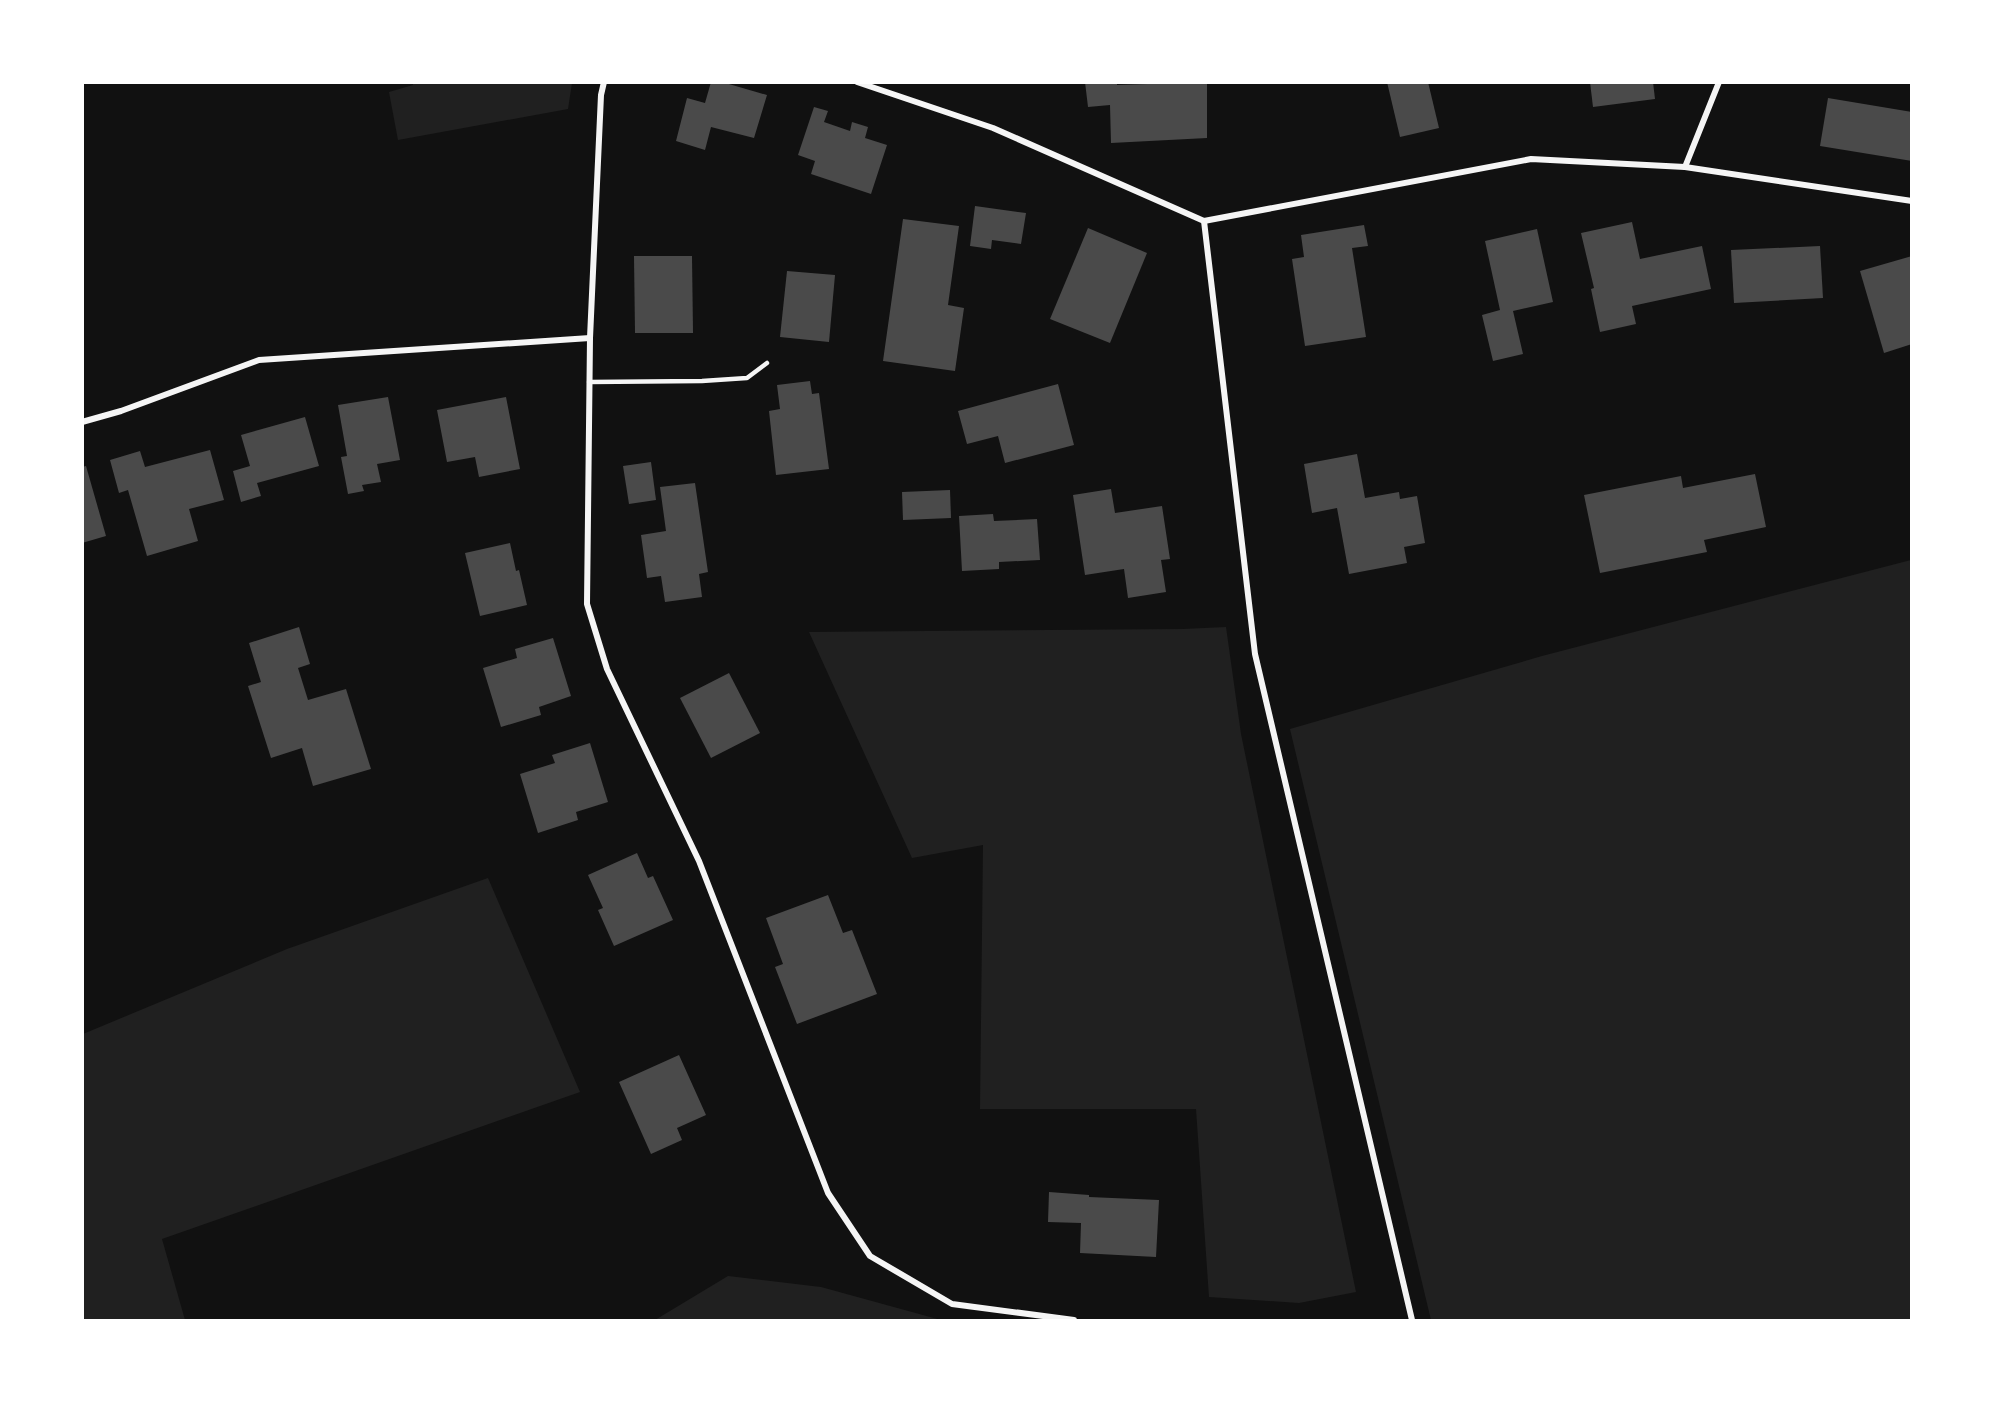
<svg xmlns="http://www.w3.org/2000/svg" width="1994" height="1403" font-family="'Fira Sans',sans-serif">
	<style>
		.green { fill: #202020 }
		.building { fill: #4a4a4a }
		.lines { fill: none; stroke-linecap: round; stroke-linejoin: round }
		.service { stroke: #f5f5f5; stroke-width: 4.5 }
		.minor { stroke: #f5f5f5; stroke-width: 6 }
	</style>
	<rect width="100%" height="100%" fill="#111"/>
	<g class="green">
		<path d="M413,83V82L572,83L568,109L398,140L389,92L413,85Z"/>
		<path d="M1911,560V1320H1431L1290,729L1542,656Z"/>
		<path d="M1226,627L1241,734L1356,1292L1299,1303L1209,1297L1196,1109H980L983,845L912,858L809,632L1183,629Z"/>
		<path d="M488,878L580,1092L162,1239L185,1320H83V1034L287,949Z"/>
		<path d="M728,1276L821,1287L941,1320H655Z"/>
	</g>
	<g class="building">
		<path d="M711,82H722L767,95L754,138L711,127L705,150L676,141L687,98L705,103Z"/>
		<path d="M1085,82H1117V85L1207,82V138L1111,143L1110,105L1088,107Z"/>
		<path d="M1387,82H1428L1439,128L1400,137Z"/>
		<path d="M1590,82H1653L1655,99L1593,107Z"/>
		<path d="M1828,98L1912,112V161L1820,146Z"/>
		<path d="M814,107L828,111L824,122L850,131L852,122L868,127L865,138L887,145L871,194L811,174L815,161L798,155Z"/>
		<path d="M975,206L1026,213L1021,244L992,240L991,249L970,246Z"/>
		<path d="M903,219L959,226L948,305L964,308L955,371L883,361Z"/>
		<path d="M1632,222L1640,259L1702,246L1711,289L1632,306L1636,324L1600,332L1591,289L1594,288L1581,233Z"/>
		<path d="M1364,225L1368,246L1352,248L1366,337L1305,346L1292,259L1304,257L1301,235Z"/>
		<path d="M1088,228L1147,253L1110,343L1050,319Z"/>
		<path d="M1537,229L1553,302L1513,311L1523,354L1493,361L1482,315L1500,310L1485,241Z"/>
		<path d="M1820,246L1823,298L1734,303L1731,250Z"/>
		<path d="M634,256H692L693,333H635Z"/>
		<path d="M1912,256V344L1884,353L1860,271Z"/>
		<path d="M787,271L835,275L829,342L780,337Z"/>
		<path d="M810,381L812,394L819,393L829,469L776,475L769,411L780,409L777,385Z"/>
		<path d="M1058,384L1074,445L1005,463L998,436L967,444L958,411Z"/>
		<path d="M388,397L400,460L377,464L381,482L362,485L364,491L348,494L341,457L347,456L338,405Z"/>
		<path d="M506,397L520,469L479,477L475,457L447,462L437,410Z"/>
		<path d="M305,417L319,466L257,483L261,496L241,502L233,471L250,466L241,435Z"/>
		<path d="M210,450L224,500L189,509L198,541L147,556L128,490L119,493L110,460L140,451L145,467Z"/>
		<path d="M1357,454L1365,498L1399,492L1400,499L1417,496L1425,543L1404,547L1407,563L1349,574L1337,508L1312,513L1304,464Z"/>
		<path d="M651,462L656,500L629,504L623,466Z"/>
		<path d="M86,466L106,536L82,543V467Z"/>
		<path d="M1755,474L1766,527L1704,540L1707,552L1600,573L1584,495L1681,476L1683,488Z"/>
		<path d="M695,483L708,572L699,574L702,597L665,602L661,576L647,578L641,535L666,531L660,487Z"/>
		<path d="M1111,489L1115,513L1162,506L1170,559L1161,560L1166,592L1128,598L1124,569L1085,575L1073,495Z"/>
		<path d="M950,490L951,518L903,520L902,492Z"/>
		<path d="M993,514L994,521L1037,519L1040,560L999,562V569L962,571L959,516Z"/>
		<path d="M510,543L516,571L519,570L527,605L480,616L465,553Z"/>
		<path d="M299,627L310,664L298,668L308,700L346,689L371,769L313,786L302,748L271,758L248,686L261,682L249,643Z"/>
		<path d="M553,638L571,696L539,707L541,715L501,727L483,668L517,658L515,649Z"/>
		<path d="M729,673L760,733L711,758L680,698Z"/>
		<path d="M590,743L608,802L576,812L578,820L538,833L520,774L555,763L552,755Z"/>
		<path d="M637,853L648,878L653,876L673,920L614,946L598,910L603,908L588,875Z"/>
		<path d="M828,895L843,933L852,930L877,994L797,1024L775,967L783,964L766,918Z"/>
		<path d="M679,1055L706,1115L677,1128L682,1140L651,1154L619,1082Z"/>
		<path d="M1049,1192L1089,1195V1197L1159,1200L1156,1257L1080,1253L1081,1223L1048,1222Z"/>
	</g>
	<g class="lines">
		<path class="service" d="M589,382L702,381L747,378L767,363"/>
		<g class="minor">
			<path d="M604,82L601,95L590,338L587,604L607,669L699,861L828,1193L870,1256L952,1304L1074,1320"/>
			<path d="M857,82L993,128L1204,221"/>
			<path d="M1685,167L1719,82"/>
			<path d="M1204,221L1255,654L1412,1320"/>
			<path d="M1204,221L1531,159L1685,167L1912,201"/>
			<path d="M82,422L121,411L259,360L590,338"/>
		</g>
	</g>
	<rect width="1994" height="1403" fill="none" stroke="#ffffff" stroke-width="168"/>
</svg>
